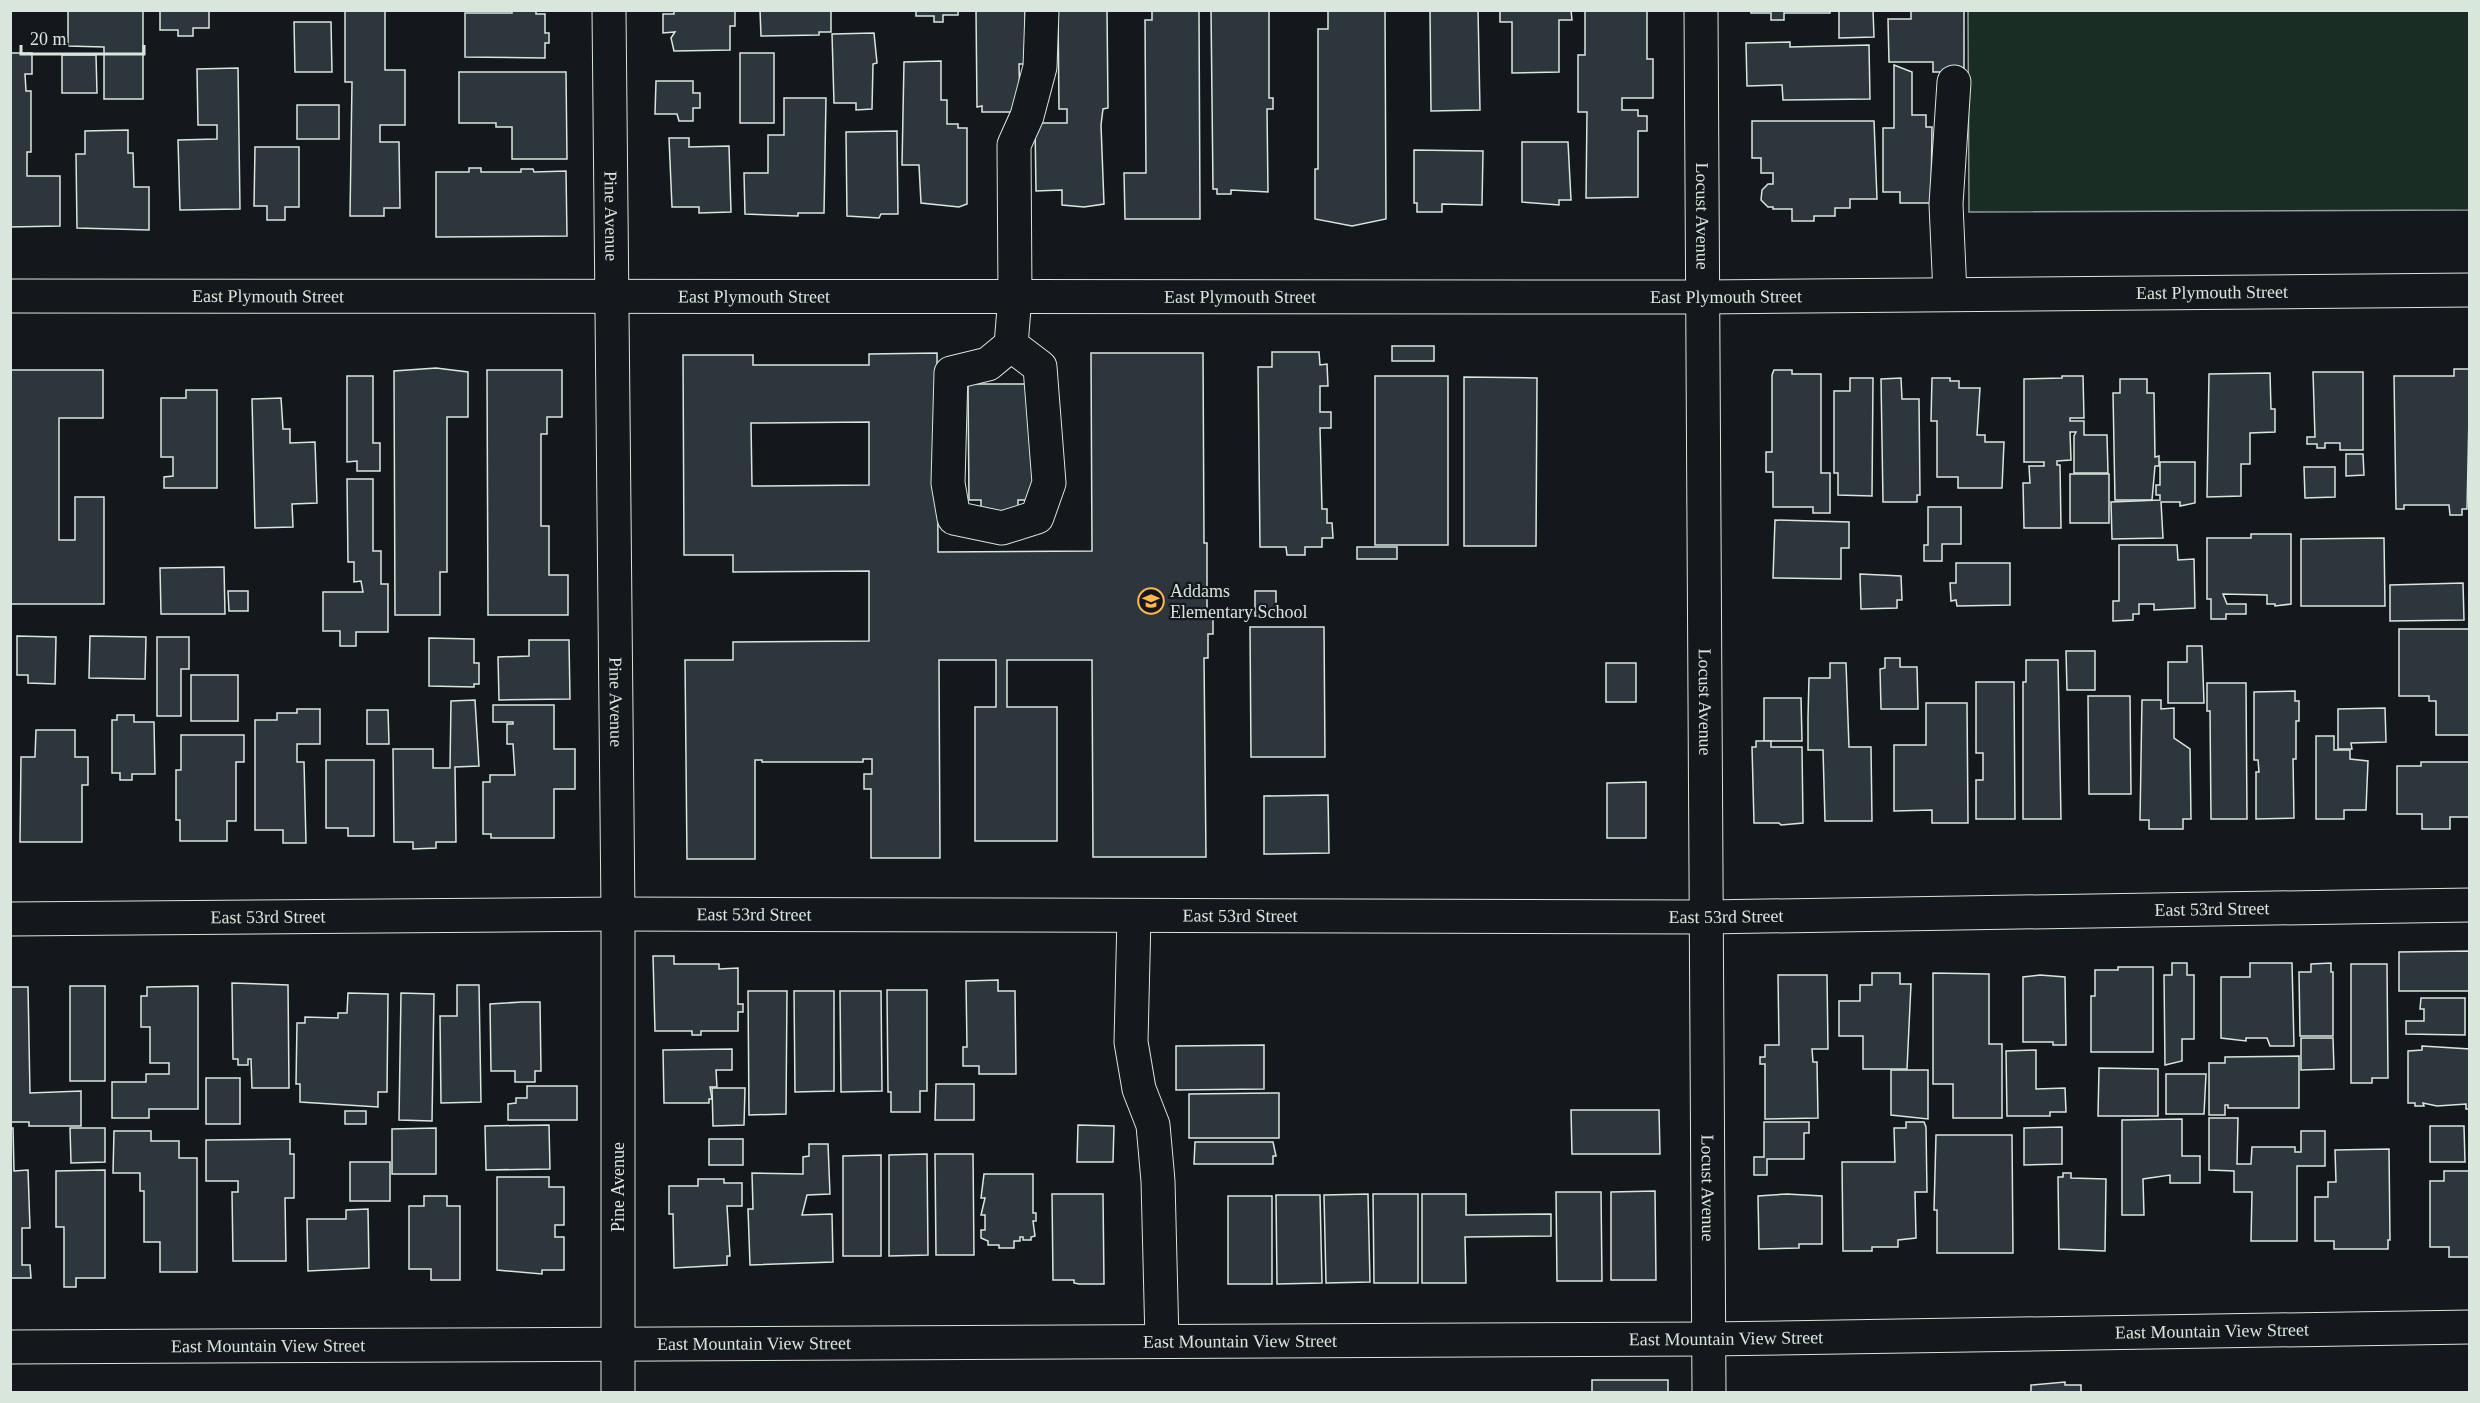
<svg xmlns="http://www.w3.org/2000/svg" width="2480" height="1403" font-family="'Times New Roman',serif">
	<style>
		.green { fill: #1a2d24; stroke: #939e99; stroke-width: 1.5 }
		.building { fill: #2c363c; stroke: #d8e6dc; stroke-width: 1.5; fill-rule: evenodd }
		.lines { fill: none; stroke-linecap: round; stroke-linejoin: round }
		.minor-casing { stroke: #d8e6dc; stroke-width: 35 }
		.minor { stroke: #14181c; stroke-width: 33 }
		.labels { text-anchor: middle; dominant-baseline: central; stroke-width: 4.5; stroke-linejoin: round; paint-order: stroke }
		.street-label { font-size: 18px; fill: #d8e6dc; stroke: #14181c }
		.poi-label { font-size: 18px; fill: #d8e6dc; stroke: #14181c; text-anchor: start }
	</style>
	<rect width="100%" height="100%" fill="#14181c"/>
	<path class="green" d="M1968,11H2469V210L1969,212Z"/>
	<g class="building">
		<path d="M68,10H143V99H104V47L68,46Z"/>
		<path d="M160,10H209V28H193V36H178V30H160Z"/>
		<path d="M345,10H385V70H405V125H380V142H399L400,208H384V216H350L352,82H345Z"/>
		<path d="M512,10H536V14H545V33H549V43H545V58L465,57V13H512Z"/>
		<path d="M674,10H735V26H730V50L674,51L671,38L675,32L663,33V14H674Z"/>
		<path d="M760,10H831V32H819V35L761,36Z"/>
		<path d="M916,10H958V15H943V22H934V16H916Z"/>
		<path d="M976,10H1025L1026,64H1019L1020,107L1014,112H982V106L977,107Z"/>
		<path d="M1058,10H1107L1108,108L1103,109L1101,125L1104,204L1084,207L1062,205V190L1036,191L1035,123H1067V109H1059Z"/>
		<path d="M1152,10H1199L1200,219H1125L1124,173H1146L1145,20H1152Z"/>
		<path d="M1211,10H1269V98H1273V109H1267L1268,192L1231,190V194H1217V189H1213Z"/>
		<path d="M1328,10H1385L1386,219L1352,226L1315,219V169H1318V29H1328Z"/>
		<path d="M1430,10H1478L1480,110L1431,111Z"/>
		<path d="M1500,10H1571L1572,20H1559V72L1512,73V22H1500Z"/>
		<path d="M1585,10H1647V59H1653V98H1622V110H1638V116H1647V131H1638V197L1586,198L1587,112H1578V55H1585Z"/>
		<path d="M1751,10H1830V13H1784V20H1771V13H1751Z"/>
		<path d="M1839,10H1873L1874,37L1839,38Z"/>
		<path d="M1911,10H1964V72H1933V62H1889L1888,19H1911Z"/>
		<path d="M294,22H331L332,72H295Z"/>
		<path d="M874,33L877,63L873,64L872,109L856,110V103H834L832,34Z"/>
		<path d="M1790,42V47L1869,45L1870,99L1783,100L1782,85L1747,86L1746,43Z"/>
		<path d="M10,53H32V74H25L26,91H31V152H27V176H60V226L10,227Z"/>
		<rect x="740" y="53" width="34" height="70"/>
		<path d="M62,55H96L97,93H62Z"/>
		<path d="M941,61V100H947V124H958V128H967V204L959,207L921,203L919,165H902L904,62Z"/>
		<path d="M1894,65L1912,72V115H1926V127H1932L1931,203H1900V192H1883V128H1894Z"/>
		<path d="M238,68L240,209L180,210L178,140L217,139V125H198L197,69Z"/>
		<path d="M459,72H566L567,159H512V127H496V123H459Z"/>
		<path d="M656,81H693V93H700V108H693V121H679L677,114H655Z"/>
		<path d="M784,98H826L824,213H798V216L745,214L744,173H768V135H784Z"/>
		<rect x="297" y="105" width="42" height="34"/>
		<path d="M1752,121H1874L1877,199H1850V208H1835V216H1814V221H1792V209H1773V207H1768L1761,200L1762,190L1768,184H1773V173H1761V158H1752Z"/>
		<path d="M128,130V153H133L134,187H149V230L77,228L76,154H85V131Z"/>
		<path d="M897,131L898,214H881L879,218L847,216L846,132Z"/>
		<path d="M669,138H689V147L729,146L731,212L699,213V207H672Z"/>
		<path d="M1522,142H1568L1571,200H1559V205L1522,202Z"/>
		<path d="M255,147H299V207H285V220H267V206H254Z"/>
		<path d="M1414,150L1483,151L1482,205L1442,204V212H1417V203H1414Z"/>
		<path d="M469,168H481V172H521V169H533L534,172L566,171L567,236L436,237V172H469Z"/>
		<rect x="1392" y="346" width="42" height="15"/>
		<path d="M1272,352H1319L1320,365L1327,364L1328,386H1320V412H1331V428H1320L1322,509H1327V523H1332L1333,538H1322V547H1305V555H1287L1286,547H1260L1258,367H1272Z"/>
		<path d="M937,353L938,552L1092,551L1091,353H1203L1204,543H1207V616H1213V634H1208V658H1204L1206,857H1093L1092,660H1007V707H1057V841H975V707H996V660H939L940,858H871V789H864V774H872V759H863V762H762V760H755V859H687L685,660H733V642L869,641V571L733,572V555H684L683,355H753V365H869V354ZM869,422V485L752,486L751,423Z"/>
		<path d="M436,368L468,372V417H447V572H440V615H395L394,371Z"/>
		<path d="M2454,369H2470L2467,509H2462V515H2450L2449,505H2404V509H2396L2394,376H2454Z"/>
		<path d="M10,370H103V418H59V540H75V497H104V604H10Z"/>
		<path d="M487,370H562V417H547V434H541V526H549V575H568V615H488Z"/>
		<path d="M1774,370H1792V374H1821V473H1830V513H1813V507H1773V472H1766V452H1772V375Z"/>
		<path d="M2313,372H2363V450H2340V443H2325V448H2317V444H2307V437H2315Z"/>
		<path d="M2270,373L2271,409H2275V432L2250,433V464H2241V496L2207,497L2209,374Z"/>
		<path d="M347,376H373V443H380V471H357V461L347,462Z"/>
		<rect x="1375" y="376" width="73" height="169"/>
		<path d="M2062,376H2083L2084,418H2070V421H2084V435H2107L2108,473H2074V436L2076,432H2070L2071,460L2057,461V465H2060L2061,528H2024L2023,483H2030L2029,466H2044V462H2024V379L2062,378Z"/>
		<path d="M1464,377L1537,378L1536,546H1464Z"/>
		<path d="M1850,378H1873L1872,496L1838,495V473H1834V391H1850Z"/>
		<path d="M1901,378L1902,399H1919L1920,495H1917V502H1883L1881,379Z"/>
		<path d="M1932,378H1950V381H1959V388H1980L1977,435H1985V442H2004L2002,488H1958V477H1937V421H1931Z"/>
		<path d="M2120,379H2147V393H2154L2155,457L2159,456V466H2155L2152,500H2115L2113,393H2120Z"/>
		<path d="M968,384H1032L1033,500H1018V514L981,515V500H969Z"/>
		<path d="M186,390H217V488H164V477L173,476V457H161V398H186Z"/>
		<path d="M281,398L283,429H290V443L315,442L317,503L292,504L293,527L255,528L252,399Z"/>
		<path d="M2346,454H2363L2364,475L2346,476Z"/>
		<path d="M2160,462H2195V503L2180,506V502H2161L2163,538L2112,539L2111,502L2160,500V495H2156V485H2160Z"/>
		<path d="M2304,467H2335V497L2305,498Z"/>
		<rect x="2070" y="474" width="39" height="49"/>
		<path d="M347,479H373V551H381V584H388V632H356V646H340V631H323V592H363L361,581L354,582V562H348Z"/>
		<path d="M1928,507H1961V544H1942V561H1924V545H1928Z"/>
		<path d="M1775,520L1849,522V548H1841V579L1773,578Z"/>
		<path d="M2251,534H2291V604L2275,606V604H2267V595L2223,594L2227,604H2246V614H2226V619H2211V599H2207V538H2251Z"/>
		<path d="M2384,538L2385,606H2301V539Z"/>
		<path d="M2119,545H2177L2178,560L2194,559L2195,608L2154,610V604H2139V614H2133V620L2113,621V601H2119Z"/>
		<rect x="1357" y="547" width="40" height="12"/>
		<path d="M1956,563H2010V605L1957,606L1956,600L1951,601L1950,583H1956Z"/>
		<path d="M224,567L225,614H161L160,568Z"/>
		<path d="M1860,574L1901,576L1902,600H1897V608L1861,609Z"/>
		<path d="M2463,583L2464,620L2390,621V585Z"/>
		<path d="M228,591H248V611H229Z"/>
		<rect x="1255" y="591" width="21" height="25"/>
		<path d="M1250,627H1324L1325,757H1251Z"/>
		<path d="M2399,629H2470V735H2436V701H2429V696H2399Z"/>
		<path d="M17,636L56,637L55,684L28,683V675H17Z"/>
		<path d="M90,636L146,637L145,679L89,678Z"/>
		<path d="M157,637H189V669H181V716H157Z"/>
		<path d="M429,638L474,639V663H479V684H474V687L429,686Z"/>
		<path d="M529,640H569L570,699L499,700L498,657L529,656Z"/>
		<path d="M2187,646H2202L2204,703H2168V662H2187Z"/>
		<path d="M2066,651H2095V690H2067Z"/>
		<path d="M1885,658H1900V667H1917L1918,709H1881L1880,669L1885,668Z"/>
		<path d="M2026,660H2058L2061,819H2023V682H2026Z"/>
		<rect x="1606" y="663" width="30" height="39"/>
		<path d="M1830,663H1846L1849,747H1871L1872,821H1825L1823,750H1808V718L1809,678H1830Z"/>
		<rect x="191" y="675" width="47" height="46"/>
		<path d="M1976,682H2014L2015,819H1976V780H1983V753H1976Z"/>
		<path d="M2207,683H2246L2247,819H2211L2210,711H2207Z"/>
		<path d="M2295,691V701H2299V721H2296V759H2293L2294,818L2256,819V772H2259L2258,760H2254V692Z"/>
		<path d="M2088,696H2130L2131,794H2089Z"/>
		<path d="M1764,698H1801L1802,741H1764Z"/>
		<path d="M475,700L479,766L455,767L456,842H436V848L413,849V842H394L393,749H433V768H450L451,701Z"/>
		<path d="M2142,700H2161V709L2174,708V738L2190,749L2191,819H2183V829H2149V820H2140Z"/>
		<path d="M1926,703H1967L1968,823H1932V810L1894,811V745H1926Z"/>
		<path d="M493,705H554V749H575V789H554V838H491V834H483V782H490V775H515L513,744H507V724H513V722H493Z"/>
		<path d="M2385,708L2386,742L2351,743L2352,749H2338V709Z"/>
		<path d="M297,709H320V744H297V762H304L306,843H283V830H255V720H277V713H297Z"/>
		<path d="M367,710H388L389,744H367Z"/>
		<path d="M117,715H134V722H154L155,774H132V780H120V773H112V720H117Z"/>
		<path d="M36,730H75V757H88V785H82V842H20L21,757H35Z"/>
		<path d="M181,735H244V762H236V821H227V841H180V820H176V770H181Z"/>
		<path d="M2316,736H2334V750H2350V759L2368,761L2366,810H2344V819H2316Z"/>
		<path d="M1756,741H1771V747H1802L1803,823L1781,825L1779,823H1754L1752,747H1756Z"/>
		<path d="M326,760H374V836H348V828H326Z"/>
		<path d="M2421,762H2470V817H2450V829H2422V814H2397V766H2421Z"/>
		<path d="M1646,782V838H1607V783Z"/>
		<path d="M1328,795L1329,853L1264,854V796Z"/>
		<path d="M2470,951V991H2399V952Z"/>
		<path d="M653,956H674V964H719V969L738,968V1004H743V1012H738V1031H701V1035H692V1031H655Z"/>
		<path d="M2172,963H2187V975H2194V1039H2182V1061L2165,1065L2164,975H2172Z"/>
		<path d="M2250,963H2292L2294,1046H2270L2267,1038H2246V1041L2221,1038V977H2250Z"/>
		<path d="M2331,963V972H2333V1036H2300L2299,972H2311V964Z"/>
		<path d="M2351,964H2387L2388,1078H2372V1083H2351Z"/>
		<path d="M2118,967H2153V1052H2091V996H2095V970H2118Z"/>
		<path d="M1872,973H1900V984H1911L1907,1069H1863V1036H1839V1001H1860V985H1872Z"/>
		<path d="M1933,973L1989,974V1044H2002V1118H1953V1084H1933Z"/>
		<path d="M1778,975H1827L1828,1049H1812L1813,1062H1817L1818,1118L1765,1119V1064H1760V1057H1765V1045H1779Z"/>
		<path d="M2040,975L2065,977L2066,1045H2053V1042H2023V977Z"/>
		<path d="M998,980V991H1015L1016,1074H979V1066H963V1047H967L966,981Z"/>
		<path d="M232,983L288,985L289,1088H252L251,1059H248V1065H238V1059H233Z"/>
		<path d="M457,985H479L481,1102L441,1103L440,1016H457Z"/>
		<rect x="70" y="986" width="35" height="95"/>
		<path d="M198,986V1109H149V1118H112V1082H146V1074H169V1063H150V1027H141V996H147V987Z"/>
		<path d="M10,987H28L30,1093L81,1091V1126H29V1122H10Z"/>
		<path d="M887,990H927V1091H920V1112H891V1092H888Z"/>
		<path d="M748,991H787L786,1114L749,1115Z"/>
		<path d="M794,991H834V1091L795,1092Z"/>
		<path d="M840,991H881L882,1091L841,1092Z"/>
		<path d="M348,993L388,994L387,1092H378V1107L300,1102V1084H296L297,1023H305V1017L338,1018V1013H347Z"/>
		<path d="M401,993L434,994L432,1121L399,1120Z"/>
		<path d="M2421,998H2465V1035L2406,1034V1021H2424V1009H2420Z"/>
		<path d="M522,1002H540L541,1071H535V1082H515V1071H491L490,1004Z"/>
		<path d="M2301,1038H2333L2334,1069L2301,1070Z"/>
		<path d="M1264,1045V1089L1176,1090V1046Z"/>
		<path d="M2422,1046L2470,1049V1109H2466V1104L2437,1106L2423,1103L2424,1106H2415V1103H2408V1051L2422,1050Z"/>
		<path d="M732,1049V1070H716L717,1087H710L712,1099H709V1103H664L663,1050Z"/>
		<path d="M2036,1050V1089L2065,1088L2066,1112H2050V1116H2007L2006,1051Z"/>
		<path d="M2299,1056V1108H2228V1105H2225V1115H2209V1063H2225V1057Z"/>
		<path d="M2099,1068L2158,1069V1116H2098Z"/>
		<path d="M1891,1070H1928V1119L1891,1115Z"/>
		<path d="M2166,1074H2206L2204,1114H2166Z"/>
		<rect x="206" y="1078" width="34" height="46"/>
		<path d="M936,1084H974V1120H935Z"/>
		<path d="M527,1086H577V1120H508V1104L516,1103V1098H527Z"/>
		<path d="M712,1088H745L744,1125L713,1126Z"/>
		<path d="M1279,1093V1138H1189V1094Z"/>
		<path d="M1571,1110H1659L1660,1154H1572Z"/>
		<rect x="345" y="1111" width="21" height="13"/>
		<path d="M2209,1118H2238L2237,1164H2251L2252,1147H2295V1152H2301V1131H2325V1166H2297V1241H2251L2252,1192H2234V1171L2209,1170Z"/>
		<path d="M2182,1119V1156H2200V1183H2170V1175L2143,1179L2144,1215H2122V1120Z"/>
		<path d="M1764,1122H1809V1133H1804V1159H1767V1175H1754V1157H1764Z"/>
		<path d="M1906,1122H1924L1926,1127L1927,1192H1915L1916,1238L1898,1240V1247H1872V1251H1843L1842,1162H1895L1894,1128H1906Z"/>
		<path d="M549,1125L550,1169L486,1170L485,1126Z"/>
		<path d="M1078,1125L1114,1126L1113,1162H1077Z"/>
		<path d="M2430,1126H2464L2465,1162H2430Z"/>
		<path d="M2062,1127V1164L2024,1165V1128Z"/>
		<path d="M10,1128H13L14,1171L28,1170L30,1228H22V1265H30L31,1278H10Z"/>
		<path d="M70,1128H105V1162L71,1163Z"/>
		<path d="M436,1128V1174H392V1129Z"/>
		<path d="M114,1131H151V1141H179V1158H197V1272H160V1242H144V1191H140V1173H113Z"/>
		<path d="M1936,1135H2012L2013,1253H1937V1210H1934Z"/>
		<path d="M290,1139V1154H294V1198H285L286,1261H233L232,1192H238V1181H206V1140Z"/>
		<rect x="709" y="1139" width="34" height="26"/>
		<path d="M1195,1142H1273L1276,1156H1273V1164H1194Z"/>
		<path d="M809,1144H828L830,1194L807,1195L802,1215L832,1214L833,1262L750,1265L748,1209H753L752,1173L803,1174V1157L809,1156Z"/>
		<path d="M2389,1149L2390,1240H2388V1249H2334V1241H2315V1197H2328V1182H2336L2335,1150Z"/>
		<path d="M927,1154L928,1255L889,1256V1155Z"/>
		<path d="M935,1154H973L974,1255H936Z"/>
		<path d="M881,1155V1256H843V1156Z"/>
		<rect x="350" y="1162" width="40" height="39"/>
		<path d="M105,1170V1278H76V1287H64V1227H56V1171Z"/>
		<path d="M2444,1171H2470V1257H2449V1247H2430V1181H2444Z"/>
		<path d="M2063,1173H2071V1178L2106,1179L2105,1251L2059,1249L2058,1177H2063Z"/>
		<path d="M984,1174H1033V1213H1036V1221H1033L1035,1236L1031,1237V1240H1023V1237H1020V1241H1014V1248H999V1245H988V1241L981,1238V1230H985V1215H981L985,1198H981Z"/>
		<path d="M497,1177H549V1187H564V1225H555V1237H564V1270H542V1274L497,1270Z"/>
		<path d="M698,1179H724V1183H742V1206H727L730,1256H727V1265L674,1268L673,1214H669V1186H698Z"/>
		<path d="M1655,1191L1656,1280H1611V1192Z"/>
		<path d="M1556,1192H1601L1602,1281H1557Z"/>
		<path d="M1052,1194H1103L1104,1284H1079L1074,1283V1280H1053Z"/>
		<path d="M1368,1194L1370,1282L1326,1283L1324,1195Z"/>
		<path d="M1373,1194H1418V1283H1374Z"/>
		<path d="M1422,1194H1466V1215L1551,1214V1236L1465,1237L1466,1283H1422Z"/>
		<path d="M1787,1194L1822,1196V1244H1799V1248L1759,1249L1758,1196Z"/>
		<path d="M1276,1195H1320L1322,1283L1277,1284Z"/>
		<path d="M424,1196H447V1206H460V1280H431V1269H409V1206H424Z"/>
		<rect x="1228" y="1196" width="44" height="88"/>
		<path d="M368,1209L369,1268L308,1271L307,1219H346V1210Z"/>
		<rect x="1592" y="1380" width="76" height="12"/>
		<path d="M2065,1382V1385H2081V1392H2031V1385Z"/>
	</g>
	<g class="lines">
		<g class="minor-casing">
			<g id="minor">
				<path id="s1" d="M609,10L618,914V1392"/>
				<path id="s2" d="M1701,10L1709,1392"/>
				<path d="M1950,294L1946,204L1954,82"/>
				<path id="s3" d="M10,296L1704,297L2470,290"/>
				<path d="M1011,345L988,364L951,373L948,483L954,518L1002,528L1037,517L1049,483L1040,367L1011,345L1015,296L1014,145L1027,116L1040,67L1042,10"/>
				<path d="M1134,916L1131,1042L1139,1089L1153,1125L1158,1181L1162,1341"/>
				<path id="s4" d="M10,919L618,914L1707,917L2470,905"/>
				<path id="s5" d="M10,1347L1709,1339L2470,1327"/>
			</g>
		</g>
		<use href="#minor" class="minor"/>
	</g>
	<defs>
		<g id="school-ring" transform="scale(1.35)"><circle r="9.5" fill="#14181c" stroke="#ffb74d" stroke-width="1.5"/><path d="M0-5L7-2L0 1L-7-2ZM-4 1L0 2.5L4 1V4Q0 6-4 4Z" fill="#ffb74d"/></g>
	</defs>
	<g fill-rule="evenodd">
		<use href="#school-ring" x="1151" y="601"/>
	</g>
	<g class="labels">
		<g class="street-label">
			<text stroke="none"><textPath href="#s1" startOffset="206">Pine Avenue</textPath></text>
			<text stroke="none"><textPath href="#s2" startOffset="206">Locust Avenue</textPath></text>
			<text stroke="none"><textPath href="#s3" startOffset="2202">East Plymouth Street</textPath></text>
			<text stroke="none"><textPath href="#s3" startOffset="258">East Plymouth Street</textPath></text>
			<text stroke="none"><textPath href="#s3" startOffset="744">East Plymouth Street</textPath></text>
			<text stroke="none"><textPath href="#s3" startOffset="1230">East Plymouth Street</textPath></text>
			<text stroke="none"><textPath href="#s3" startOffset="1716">East Plymouth Street</textPath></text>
			<text stroke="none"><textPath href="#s1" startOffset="692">Pine Avenue</textPath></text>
			<text stroke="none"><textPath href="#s2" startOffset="692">Locust Avenue</textPath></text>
			<text stroke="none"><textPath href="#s4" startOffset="2202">East 53rd Street</textPath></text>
			<text stroke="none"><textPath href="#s4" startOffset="744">East 53rd Street</textPath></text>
			<text stroke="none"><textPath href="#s4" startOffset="1230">East 53rd Street</textPath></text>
			<text stroke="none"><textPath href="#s4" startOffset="1716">East 53rd Street</textPath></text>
			<text stroke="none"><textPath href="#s4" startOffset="258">East 53rd Street</textPath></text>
			<text transform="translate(618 1187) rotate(-90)">Pine Avenue</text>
			<text stroke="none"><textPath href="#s2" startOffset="1178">Locust Avenue</textPath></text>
			<text stroke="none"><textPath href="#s5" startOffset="2202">East Mountain View Street</textPath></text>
			<text stroke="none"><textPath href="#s5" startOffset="1716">East Mountain View Street</textPath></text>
			<text stroke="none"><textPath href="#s5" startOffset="1230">East Mountain View Street</textPath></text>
			<text stroke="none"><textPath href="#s5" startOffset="744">East Mountain View Street</textPath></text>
			<text stroke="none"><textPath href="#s5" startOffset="258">East Mountain View Street</textPath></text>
		</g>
		<g class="poi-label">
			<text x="1170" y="591">Addams<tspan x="1170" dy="21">Elementary School</tspan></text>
		</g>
	</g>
	<rect width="2480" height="1403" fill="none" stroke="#d8e6dc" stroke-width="24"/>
	<path d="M21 45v9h123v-9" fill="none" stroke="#d8e6dc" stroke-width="3"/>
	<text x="30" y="45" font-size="18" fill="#d8e6dc" stroke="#14181c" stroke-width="4.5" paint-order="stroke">20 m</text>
</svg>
